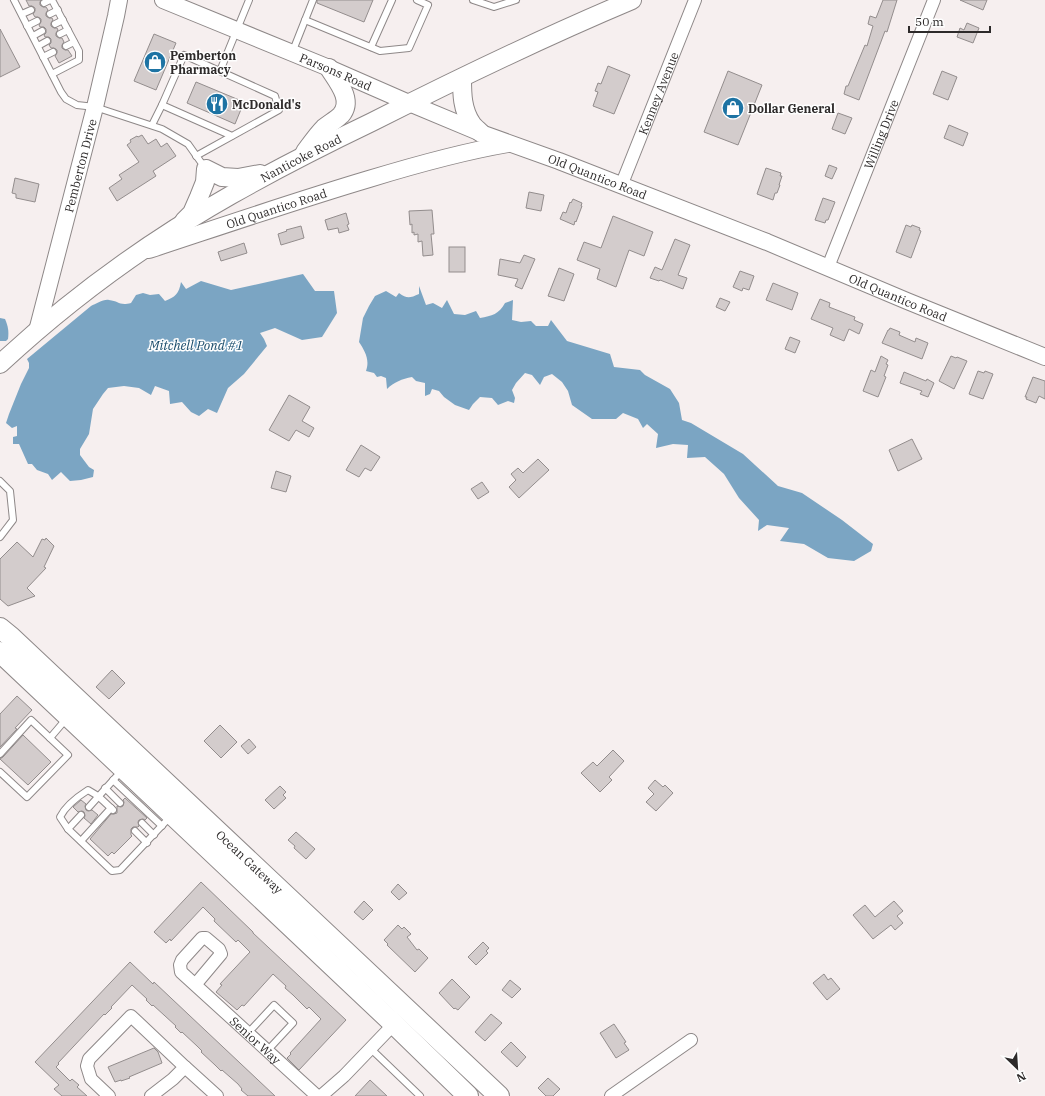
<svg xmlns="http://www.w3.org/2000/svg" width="1045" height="1096" font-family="'IBM Plex Serif',serif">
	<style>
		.water { fill: #7ba5c3 }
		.building { fill: #d3cccc; stroke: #938d8d }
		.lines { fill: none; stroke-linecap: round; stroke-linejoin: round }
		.service-casing { stroke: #8e8888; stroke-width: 8 }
		.minor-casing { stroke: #8e8888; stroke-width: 14 }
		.tertiary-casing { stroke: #8e8888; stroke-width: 18 }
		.secondary-casing { stroke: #8e8888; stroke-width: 20 }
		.primary-casing { stroke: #8e8888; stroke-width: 22 }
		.service { stroke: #fff; stroke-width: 6 }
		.minor { stroke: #fff; stroke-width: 12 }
		.tertiary { stroke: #fff; stroke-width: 16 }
		.secondary { stroke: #fff; stroke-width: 18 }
		.primary { stroke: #fff; stroke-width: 20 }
		.labels { text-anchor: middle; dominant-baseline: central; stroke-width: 3; stroke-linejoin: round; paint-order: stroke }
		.poi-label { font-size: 12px; font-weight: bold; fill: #2d2a2a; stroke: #fefefe; text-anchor: start }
		.street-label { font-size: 12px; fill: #2d2a2a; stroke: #fefefe }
		.water-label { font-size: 13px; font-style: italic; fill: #174a69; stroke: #fefefe }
	</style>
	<rect width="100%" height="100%" fill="#f6efef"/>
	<g class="water">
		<path d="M303,274L315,291H334L337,313L322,337L302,340L275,328L260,333L264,339L267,346L244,374L228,388L217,413L208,409L199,416L191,412L182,402L170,404L169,391L155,386L151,395L139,388L124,386L108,388L103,394L93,409L89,434L80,449V455L89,467L94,470L93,477L81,480L70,481L61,472L52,480L48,474L37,470L32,464H28L19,444H13V437L17,436V426L12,428L6,423L9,414L21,384L29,368V363L27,359L91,306C96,304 103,299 109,300C119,301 119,306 131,303L136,295L143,293L150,295L159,294L165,301C175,297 179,294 181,282L186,289L201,281L231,290Z"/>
		<path d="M419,286L426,305L433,303L442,308L447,300L454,314L465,315L476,311L480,318C492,316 499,314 505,303L513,300L512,320L521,322L531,321L536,326H548L551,320L567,341L610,354L614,367L640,370L645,375L670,389L679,403L682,420L691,423L743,454L778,486L802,493L842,520L873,544L871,551L854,561L828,558L804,544L780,541L789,528L767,525L758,531L759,520L739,498L724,474L705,457L687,458L688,445L673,444L656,448L658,434L647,424L643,428L638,419L623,413L616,419H592L572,405L568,391L562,382L552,374L544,377L540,385L532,375L525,373L516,383L512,390L515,398L514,403L508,401L498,405L492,398L480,397L473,404L469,410L455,405L444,397L439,391L432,389L430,394L425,396V383L416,381L412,377C402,379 394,382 387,389L386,378L381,376L377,377L374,373L366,371C370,360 365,351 359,342L363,318L369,306L375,296L386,291L396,297L399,293C407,299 410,298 419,294Z"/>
		<path d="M0,318L5,319C8,326 9,331 8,339L6,341H0Z"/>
	</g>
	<g class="building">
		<path d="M26,0H41L40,2V5L43,7H46L48,10L46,13V16L49,18H52L53,20L51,23V26L54,28H57L58,30L56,33V36L59,38H62L64,42L62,45V48L65,50H68L72,56L59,63L55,56L57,53V50L54,48H51L49,45L51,43V39L49,37H45L44,35L46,33V29L44,27H40L39,25L41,22V19L38,17H35L33,14L35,11V8L32,6H29Z"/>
		<path d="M317,0H373L364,22L317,3Z"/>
		<path d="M883,0H897L887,32L885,31L859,100L844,94L846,86H848L865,45L867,46L873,26L868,24L870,16L876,18Z"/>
		<path d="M960,0H987L983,10Z"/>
		<path d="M967,23L979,28L973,43L957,37L960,28L964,30Z"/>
		<path d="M0,29L20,67L0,77Z"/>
		<path d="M154,34L176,43L156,90L134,81Z"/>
		<path d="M608,66L630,75L614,114L593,106L598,92L595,91L598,83L601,84Z"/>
		<path d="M728,71L762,85L738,145L704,132Z"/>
		<path d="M942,71L957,77L948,100L933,94Z"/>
		<path d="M196,82L244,102L235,124L187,103Z"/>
		<path d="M838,113L852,118L845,134L832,129Z"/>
		<path d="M949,125L968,133L963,146L944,138Z"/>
		<path d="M142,135L148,144L156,139L161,147L167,143L176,156L153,171L156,176L117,201L109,188L122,179L119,175L139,162L127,145L131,142L130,140L137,136L138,137Z"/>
		<path d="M829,165L837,168L832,179L825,176Z"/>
		<path d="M766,168L781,173L780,176H782L779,185H780L777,193H775L773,200L757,194Z"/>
		<path d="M15,178L39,184L35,202L16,198V194L12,193Z"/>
		<path d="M529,192L544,195L541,211L526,208Z"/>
		<path d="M823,198L835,202L828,220H826L825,223L815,220Z"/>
		<path d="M573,199L582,203L581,206H582L576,222L575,221L574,225L560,219L563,212L566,213L570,202L571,203Z"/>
		<path d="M432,210L434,234H431L433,255L423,256L422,241L418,242V234L414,235V232L412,233V224L410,225L409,211Z"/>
		<path d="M346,213L349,224L347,225L349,230L339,233L338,228L328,230L325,220Z"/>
		<path d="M613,216L653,232L652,234L644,256L629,250L616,287L597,279L600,269L577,260L584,242L601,248Z"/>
		<path d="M906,225L911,227L912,225L920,228L919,230L921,231L911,258L896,252Z"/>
		<path d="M301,226L304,238L281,245L278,234L287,231L286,230Z"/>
		<path d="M675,239L690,245L678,275L687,278L683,289L660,280L659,281L650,278L655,267L662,270Z"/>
		<path d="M244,243L247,253L221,261L218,252Z"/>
		<rect x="449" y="247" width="16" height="25"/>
		<path d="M524,255L535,259L522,289L515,286L518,279L498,275L500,259L520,263Z"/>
		<path d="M559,268L574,274L564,301L548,296Z"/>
		<path d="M740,271L754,276L749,290L743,288L742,291L733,287Z"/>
		<path d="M773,283L798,293L792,310L766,300Z"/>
		<path d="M720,298L730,302L725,311L716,307Z"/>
		<path d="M820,299L830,303L829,307L855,317L854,320L863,324L859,334L849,329L844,341L830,335L833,328L811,319Z"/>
		<path d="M890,328L900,332L899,335L915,342L916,338L928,343L922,359L882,343L888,330H889Z"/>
		<path d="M790,337L800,341L795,353L785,349Z"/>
		<path d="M881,356L888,360L886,364L888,365L884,376L886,377L878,397L863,391L871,370L875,372Z"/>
		<path d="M951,356L956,358L957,357L967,361L954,389L939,381Z"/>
		<path d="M978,371L984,373L985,371L993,374L983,399L969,394Z"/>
		<path d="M904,372L926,381L927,379L934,383L928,397L920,394L922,391L900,383Z"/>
		<path d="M1033,377L1045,381V399L1039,396L1036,403L1026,399L1027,397H1025Z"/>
		<path d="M289,395L310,407L302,421L314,428L309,437L296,430L289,441L269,430Z"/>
		<path d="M912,439L922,459L898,471L889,450Z"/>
		<path d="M361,445L380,457L371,471L365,468L359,477L346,470Z"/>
		<path d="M538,459L549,470L519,498L509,487L516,480L511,474L518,468L523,473Z"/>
		<path d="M276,471L291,476L286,492L271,488Z"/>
		<path d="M482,482L489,492L478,499L471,489Z"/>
		<path d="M46,538L54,546L44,567L46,568L27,588L35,596L8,606L0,599V559L17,542L33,557L42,539L45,540Z"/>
		<path d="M112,670L125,683L109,699L96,687Z"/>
		<path d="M17,696L32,710L15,728L17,729L0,747V714Z"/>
		<path d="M220,725L237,742L221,758L204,741Z"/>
		<path d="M23,735L51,762L28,785L0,759L3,757Z"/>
		<path d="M249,739L256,747L248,754L241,746Z"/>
		<path d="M613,750L624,761L609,777L612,780L600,792L581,773L593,762L597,766Z"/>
		<path d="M655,780L663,787L665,785L673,793L656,811L646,802L654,794L648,788Z"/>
		<path d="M280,786L286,792L283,795L286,798L274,809L265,800Z"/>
		<path d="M125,798L147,818L145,820L143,819L139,820L138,822L139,826L138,827H133L131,829V835L132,836L114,854L112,852L108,856L90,839L111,814H114L117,813V806L121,807L123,806L124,802L123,800Z"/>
		<path d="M81,800L86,804L85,806L86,810L88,811L92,810L98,815L91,824L84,818L85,816L84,812L82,811L78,812L73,807Z"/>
		<path d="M296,832L315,849L306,859L294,848L295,846L288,840Z"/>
		<path d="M201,882L253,932V933L346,1020L299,1070L287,1058L291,1054L290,1053L321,1019L309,1007L307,1009L293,995L285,988L286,986L273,974L244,1006L242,1005L237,1010L216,992L222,985L220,984L250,952L238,940L236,942L214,921L215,919L203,907L171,941L170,939L166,943L154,932Z"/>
		<path d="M398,884L407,893L399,900L391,892Z"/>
		<path d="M364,901L373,910L363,920L354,912Z"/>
		<path d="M894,901L903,911L897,916L903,923L895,930L891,925L873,939L853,915L865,905L875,917Z"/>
		<path d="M398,925L402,929L404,927L411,934L407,937L417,950L419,949L428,958L415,972L387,945L388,944L384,940Z"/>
		<path d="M483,942L489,948L486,951L488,953L476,965L468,957Z"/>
		<path d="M130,962L153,984L154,982L275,1096H248L241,1090L242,1089L238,1084L222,1070L221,1071L215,1065L201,1052L202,1051L197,1046L182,1032L181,1033L175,1027L176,1026L153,1005L152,1006L146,1000L147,999L132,985L111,1007L112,1008L105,1015L104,1014L58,1063L59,1064L56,1067L70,1081L72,1079L79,1085L77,1087L87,1096H62L54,1089L59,1085L35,1062Z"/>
		<path d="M824,974L828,980L831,978L840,989L827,1000L813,983Z"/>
		<path d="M452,979L470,997L458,1010L455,1008L454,1009L439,993Z"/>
		<path d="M510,980L521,989L512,998L502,990Z"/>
		<path d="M491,1014L502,1023L485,1041L475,1032Z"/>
		<path d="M614,1024L626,1042L624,1043L629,1050L616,1058L600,1033Z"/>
		<path d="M511,1042L526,1057L517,1067L501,1052Z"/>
		<path d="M154,1048L158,1052L162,1063L129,1077L130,1078L121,1081V1080L115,1082L108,1067Z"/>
		<path d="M548,1078L560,1089L553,1096H546L538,1088Z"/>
		<path d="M370,1080L387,1096H355Z"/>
	</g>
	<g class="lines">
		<g class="service-casing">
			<g id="service">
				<path d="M14,0L61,92L66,99L77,105L95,107L162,129L188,144L205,168"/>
				<path d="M473,0L494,7L516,0"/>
				<path d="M44,3L50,0"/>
				<path d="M22,14L31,10"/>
				<path d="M50,14L58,10"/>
				<path d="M305,20L380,51L409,48L428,5L417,0"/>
				<path d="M55,24L63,20"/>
				<path d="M27,26L37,21"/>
				<path d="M60,34L68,30"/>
				<path d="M33,36L42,31"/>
				<path d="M38,46L47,41"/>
				<path d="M66,46L74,42"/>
				<path d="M371,47L392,0"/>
				<path d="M292,53L313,0"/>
				<path d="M43,57L53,52"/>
				<path d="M220,71L249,0"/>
				<path d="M52,74L79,60V51L52,0"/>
				<path d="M152,125L162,105"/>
				<path d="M196,156L279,110L275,96L184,55L162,105L232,136"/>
				<path d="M0,481L10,491L13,520L0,537"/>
				<path d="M50,738L67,718"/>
				<path d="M0,754L31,720L68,755L27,797L0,772"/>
				<path d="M113,780L162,826"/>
				<path d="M105,788L120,803"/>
				<path d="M89,807L116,777"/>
				<path d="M81,815L68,829L112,871L120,870L170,817"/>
				<path d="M142,823L154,835"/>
				<path d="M68,829L60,817C66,805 77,797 88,790L98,796L113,810"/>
				<path d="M135,831L147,843"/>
				<path d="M81,841L111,808"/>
				<path d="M248,1033L274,1005L293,1023L267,1051"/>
				<path d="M370,1048L420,1096"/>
			</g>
		</g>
		<g class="minor-casing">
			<g id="minor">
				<path id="s1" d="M621,186L695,0"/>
				<path id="s2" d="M828,267L934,0"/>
				<path id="s3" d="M195,985L221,954L219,949L206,938H202L182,960L180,965L181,972L317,1096"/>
				<path d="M185,1067L217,1096"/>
				<path d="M109,1096L91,1079L87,1066L89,1059L131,1016L185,1067L173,1079L151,1096"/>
				<path d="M321,1096L344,1076L394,1024"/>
				<path d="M611,1096L691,1040"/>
			</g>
		</g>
		<g class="tertiary-casing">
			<g id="tertiary">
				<path id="s4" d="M163,0L329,68L409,103L481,133L559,161L767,242L907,301L1045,357"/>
				<path id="s5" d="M149,250C222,226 295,201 369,179C415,165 461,152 508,144"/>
				<path id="s6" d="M37,331L95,107L116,16L119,0"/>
			</g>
		</g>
		<g class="secondary-casing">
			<g id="secondary">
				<path d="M462,78C462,93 462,110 472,124C474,127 478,130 481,133"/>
				<path d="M305,152C311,144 317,135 324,128C330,123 336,120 341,115C354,100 337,81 329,68"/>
				<path d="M184,221L192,213L199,197L205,182L206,169L222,177L238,178L260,174"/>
				<path id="s7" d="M0,364C70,299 148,242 231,195C277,169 324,145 372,122C457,79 544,37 632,0"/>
			</g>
		</g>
		<g class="primary-casing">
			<g id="primary">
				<path id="s8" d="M0,628L11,637L499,1096"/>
				<path d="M0,652L394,1024L468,1096"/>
			</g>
		</g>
		<use href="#service" class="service"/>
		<use href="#minor" class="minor"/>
		<use href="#tertiary" class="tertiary"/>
		<use href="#secondary" class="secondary"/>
		<use href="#primary" class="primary"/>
	</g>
	<defs>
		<g id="shop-disc" transform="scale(1.15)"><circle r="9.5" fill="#1d73a3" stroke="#fefefe"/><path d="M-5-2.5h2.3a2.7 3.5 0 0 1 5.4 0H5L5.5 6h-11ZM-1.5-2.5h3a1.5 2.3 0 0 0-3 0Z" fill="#fff"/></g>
		<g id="restaurant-disc" transform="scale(1.15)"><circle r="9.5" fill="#1d73a3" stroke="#fefefe"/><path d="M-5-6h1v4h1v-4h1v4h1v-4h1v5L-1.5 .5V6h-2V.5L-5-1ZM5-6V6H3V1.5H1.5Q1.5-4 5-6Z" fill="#fff"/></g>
	</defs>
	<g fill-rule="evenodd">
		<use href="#shop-disc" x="155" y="62"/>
		<use href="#restaurant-disc" x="217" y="104"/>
		<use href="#shop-disc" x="733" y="108"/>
	</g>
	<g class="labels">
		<g class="poi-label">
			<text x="170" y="55">Pemberton<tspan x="170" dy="14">Pharmacy</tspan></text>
			<text x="232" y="104">McDonald's</text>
			<text x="748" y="108">Dollar General</text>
		</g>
		<g class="street-label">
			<text stroke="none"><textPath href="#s4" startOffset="187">Parsons Road</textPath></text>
			<text stroke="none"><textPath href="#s1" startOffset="100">Kenney Avenue</textPath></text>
			<text stroke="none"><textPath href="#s2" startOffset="143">Willing Drive</textPath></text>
			<text stroke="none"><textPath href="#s7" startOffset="366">Nanticoke Road</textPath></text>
			<text stroke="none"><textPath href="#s6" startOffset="171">Pemberton Drive</textPath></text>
			<text stroke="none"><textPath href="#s4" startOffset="469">Old Quantico Road</textPath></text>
			<text stroke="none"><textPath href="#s5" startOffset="134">Old Quantico Road</textPath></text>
			<text stroke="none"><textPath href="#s4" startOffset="793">Old Quantico Road</textPath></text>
			<text stroke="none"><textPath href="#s8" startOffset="342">Ocean Gateway</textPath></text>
			<text stroke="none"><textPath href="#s3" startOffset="210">Senior Way</textPath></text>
		</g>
		<g class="water-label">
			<text x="196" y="345">Mitchell Pond #1</text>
		</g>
	</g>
	<g transform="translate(1017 1068) rotate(155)" stroke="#fefefe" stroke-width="3" paint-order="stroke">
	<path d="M0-3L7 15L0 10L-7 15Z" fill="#2d2a2a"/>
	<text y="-6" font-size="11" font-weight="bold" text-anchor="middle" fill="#2d2a2a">N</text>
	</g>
	<path d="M909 26v6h81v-6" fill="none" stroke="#2d2a2a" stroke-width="2"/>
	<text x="915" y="26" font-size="12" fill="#2d2a2a" stroke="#fefefe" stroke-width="3" paint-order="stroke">50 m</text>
</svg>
